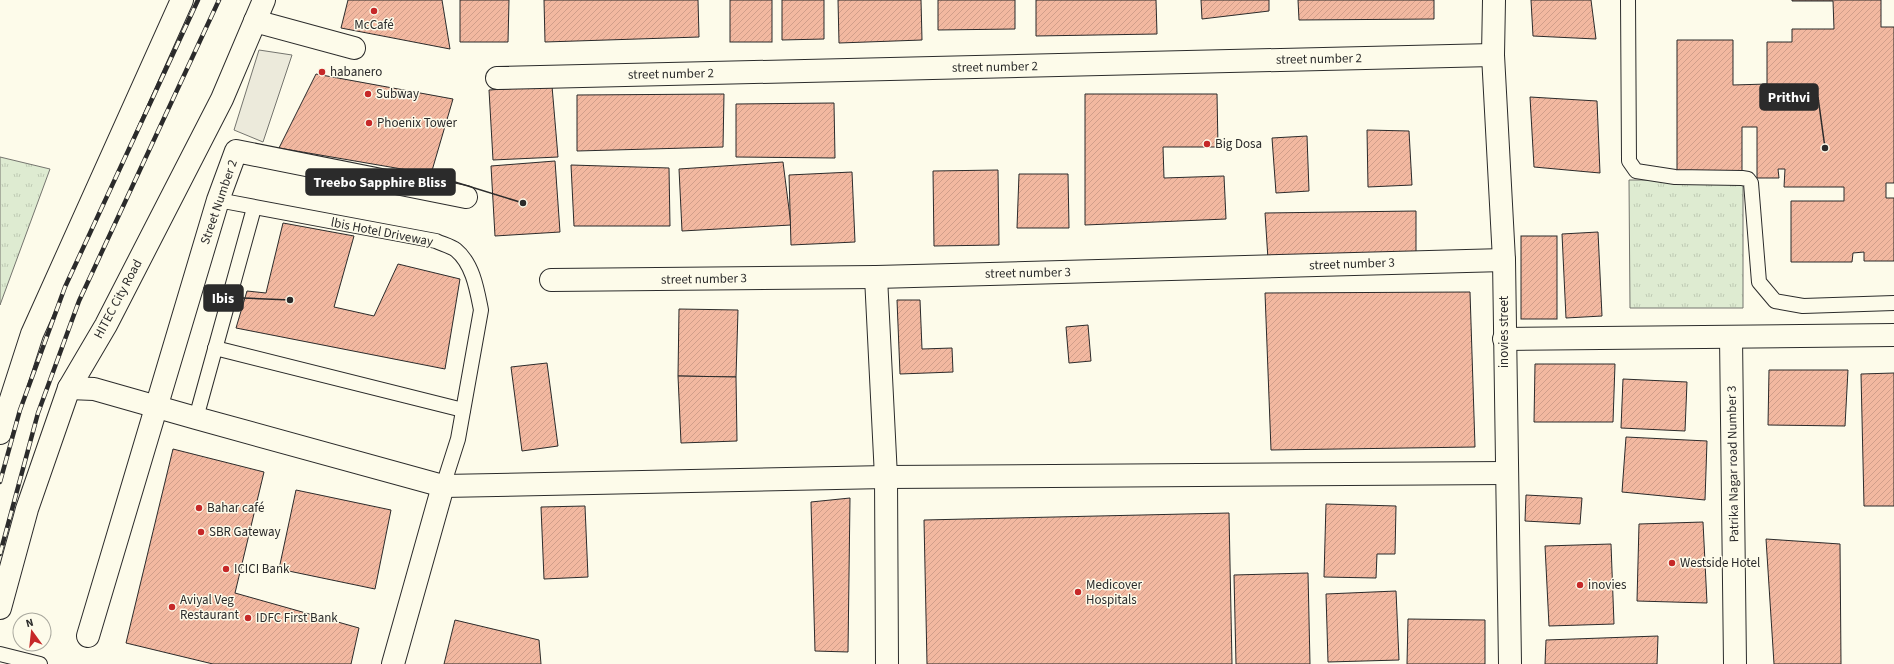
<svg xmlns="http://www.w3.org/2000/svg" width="1894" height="664" font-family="'Source Sans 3',sans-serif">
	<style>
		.grass { fill: url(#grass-tufts); stroke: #74746e }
		.parking { fill: #eceadb; stroke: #74746e }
		.building { fill: url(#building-hatch); stroke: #2b2b2b }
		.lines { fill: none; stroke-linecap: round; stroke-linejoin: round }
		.lane-casing { stroke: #2b2b2b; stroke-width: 16 }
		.street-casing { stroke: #2b2b2b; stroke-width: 24 }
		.primary-casing { stroke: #2b2b2b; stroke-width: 24 }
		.lane { stroke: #fdfbea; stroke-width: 14 }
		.street { stroke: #fdfbea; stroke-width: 22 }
		.primary { stroke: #fdfbea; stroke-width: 22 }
		.rail-casing { stroke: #2b2b2b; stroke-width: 4.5 }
		.rail { stroke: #fdfbea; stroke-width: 3; stroke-dasharray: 9; stroke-linecap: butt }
		.poi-dot { fill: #c62828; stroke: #fdfbea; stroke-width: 1.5 }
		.labels { text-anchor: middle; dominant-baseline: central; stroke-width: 3; stroke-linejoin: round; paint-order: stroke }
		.poi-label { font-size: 13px; fill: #2b2b2b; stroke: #fdfbea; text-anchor: start }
		.street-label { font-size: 13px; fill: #2b2b2b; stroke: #fdfbea }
		.leader { fill: none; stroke: #2b2b2b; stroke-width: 1.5 }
		.callout-dot { fill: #2b2b2b; stroke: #fdfbea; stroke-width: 1.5 }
		.callout { fill: #2b2b2b; stroke: #2b2b2b; stroke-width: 1.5 }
		.callout-label { font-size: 14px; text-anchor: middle; font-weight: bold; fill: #fff }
	</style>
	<defs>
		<pattern id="grass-tufts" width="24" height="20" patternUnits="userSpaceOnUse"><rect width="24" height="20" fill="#deebd1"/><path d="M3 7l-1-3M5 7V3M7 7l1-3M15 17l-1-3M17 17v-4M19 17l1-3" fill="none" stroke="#bfcab4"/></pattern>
		<pattern id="building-hatch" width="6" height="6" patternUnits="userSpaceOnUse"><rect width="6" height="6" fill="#f2b8a0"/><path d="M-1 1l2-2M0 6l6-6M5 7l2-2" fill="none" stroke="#d09e8a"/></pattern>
	</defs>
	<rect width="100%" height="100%" fill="#fdfbea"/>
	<g class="grass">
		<path d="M0,157L50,169L0,305Z"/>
		<path d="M1629,180H1743V308H1630Z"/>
	</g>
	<path class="parking" d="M259,50L292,55L263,142L234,130Z"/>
	<g class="building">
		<path d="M348,0H442L450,49L341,28Z"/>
		<path d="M460,0H509L508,42H460Z"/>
		<path d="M544,0H698L699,37L545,42Z"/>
		<rect x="730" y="0" width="42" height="42"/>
		<path d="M782,0H824V39L782,40Z"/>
		<path d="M838,0H921L922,40L839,43Z"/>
		<path d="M938,0H1015V29L938,30Z"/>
		<path d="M1036,0H1156L1157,34L1036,36Z"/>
		<path d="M1201,0H1269V11L1202,19Z"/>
		<path d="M1298,0H1434V19L1299,20Z"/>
		<path d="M1531,0H1591L1596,39L1533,36Z"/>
		<path d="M1792,0H1881V27H1894V183H1886V198H1894V261H1864V252L1853,253L1852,262H1791V201H1844V187H1784L1785,169H1778L1779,178H1757V127H1742V176H1677V40H1733V85L1767,84V42H1792V29H1834L1833,1H1792Z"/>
		<path d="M316,74L453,99L431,174L279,148Z"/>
		<path d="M552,86L558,157L493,160L489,90Z"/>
		<path d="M724,94L723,147L577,151V95Z"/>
		<path d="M1085,94H1217L1218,147H1163L1164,178L1224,176L1226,219L1085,225Z"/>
		<path d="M1530,97L1597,101L1600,173L1534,167Z"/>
		<path d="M834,103L835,158L736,157V104Z"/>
		<path d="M1367,130L1409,131L1412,185L1368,187Z"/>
		<path d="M1307,136L1309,191L1276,193L1272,138Z"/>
		<path d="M555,161L560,232L495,236L491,166Z"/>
		<path d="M783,162L791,225L682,231L679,169Z"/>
		<path d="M571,165L669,168L670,226H574Z"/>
		<path d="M998,170L999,245L934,246L933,171Z"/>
		<path d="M852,172L855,242L791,245L789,175Z"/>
		<path d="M1019,174H1068L1069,228H1017Z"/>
		<path d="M1416,211V259H1268L1265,213Z"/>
		<path d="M283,223L354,236L334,307L374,316L398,264L460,279L445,369L236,328L247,291L266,293Z"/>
		<path d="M1598,232L1602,316L1566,318L1562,234Z"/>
		<rect x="1521" y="236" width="36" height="83"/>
		<path d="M1470,292L1475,447L1271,450L1265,293Z"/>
		<path d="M897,300H920L922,349L952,348L953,372L900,374Z"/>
		<path d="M679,309L738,310L736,377L678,376Z"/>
		<path d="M1088,325L1091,361L1069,363L1066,327Z"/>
		<path d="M547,363L558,446L522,451L511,367Z"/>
		<path d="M1535,364H1615L1613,422H1534Z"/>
		<path d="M1769,370H1848L1845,426L1768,425Z"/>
		<path d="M1894,373V506H1864L1861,374Z"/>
		<path d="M678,376L736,377L737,441L681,443Z"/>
		<path d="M1623,379L1687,382L1685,431L1621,428Z"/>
		<path d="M1626,437L1707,441L1705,500L1622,492Z"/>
		<path d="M173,449L264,472L235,593L359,628L351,664H213L126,643Z"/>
		<path d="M296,490L391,510L375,589L279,569Z"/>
		<path d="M1526,495L1582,498L1580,524L1525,521Z"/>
		<path d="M850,498L848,652L815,651L811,502Z"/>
		<path d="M1326,504L1396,506L1395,554H1377L1376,578L1324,577Z"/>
		<path d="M585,506L588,577L544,579L541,507Z"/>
		<path d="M1229,513L1232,664H927L924,520Z"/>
		<path d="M1703,522L1707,603L1637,601L1639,524Z"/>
		<path d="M1766,539L1840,544L1841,664H1774Z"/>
		<path d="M1611,544L1614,624L1549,626L1545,546Z"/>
		<path d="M1308,573L1310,664H1236L1234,575Z"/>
		<path d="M1396,591L1399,660L1328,662L1326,594Z"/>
		<path d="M1408,619L1485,620V664H1407Z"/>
		<path d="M455,620L539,640L541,664H444Z"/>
		<path d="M1658,636L1657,664H1545L1546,640Z"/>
	</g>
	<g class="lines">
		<g class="lane-casing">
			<g id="lane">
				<path d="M1628,0L1629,161L1636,171L1675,177L1742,178L1748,179L1751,183L1759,282L1775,301L1803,306L1894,303"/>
				<path d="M218,200L436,241C442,244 451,246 456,250C473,264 477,290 481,310L458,439L443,486"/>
				<path d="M215,348L463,410"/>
				<path d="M196,418L254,208"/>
				<path d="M0,654L40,664"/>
			</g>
		</g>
		<g class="street-casing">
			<g id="street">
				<path d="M1494,0L1493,55L1504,260L1510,664"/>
				<path d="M255,21L354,48"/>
				<path d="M497,78L1493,55"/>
				<path d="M876,277L886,477L887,664"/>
				<path d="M551,280L876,277L1504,260"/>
				<path d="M1731,337L1735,664"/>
				<path d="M1504,339L1894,335"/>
				<path d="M69,388L94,389L196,418L443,486L886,477L1506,473"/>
				<path d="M88,636L218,200L236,151L466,197"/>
				<path d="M393,664L443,486"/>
			</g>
		</g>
		<g class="primary-casing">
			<g id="primary">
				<path d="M0,433L32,334L182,0"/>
				<path d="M0,608L27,509L69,388L106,325L222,99L264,0"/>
			</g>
		</g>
		<use href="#lane" class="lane"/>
		<use href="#street" class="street"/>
		<use href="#primary" class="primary"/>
		<g class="rail-casing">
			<g id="rail">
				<path d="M0,482L20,410L65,287L198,0"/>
				<path d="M0,554L38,413L79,301L219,0"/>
			</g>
		</g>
		<use href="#rail" class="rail"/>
	</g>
	<g class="poi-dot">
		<circle cx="374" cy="11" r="4"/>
		<circle cx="322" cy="72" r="4"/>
		<circle cx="368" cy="94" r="4"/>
		<circle cx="369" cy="123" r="4"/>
		<circle cx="1207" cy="144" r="4"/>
		<circle cx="199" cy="508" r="4"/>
		<circle cx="201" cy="532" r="4"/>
		<circle cx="1672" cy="563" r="4"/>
		<circle cx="226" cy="569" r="4"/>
		<circle cx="1580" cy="585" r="4"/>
		<circle cx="1078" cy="592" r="4"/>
		<circle cx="172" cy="607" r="4"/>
		<circle cx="248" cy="618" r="4"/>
	</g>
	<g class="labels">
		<g class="poi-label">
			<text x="374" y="25" text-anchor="middle">McCafé</text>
			<text x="330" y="72">habanero</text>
			<text x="376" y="94">Subway</text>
			<text x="377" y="123">Phoenix Tower</text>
			<text x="1215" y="144">Big Dosa</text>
			<text x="207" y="508">Bahar café</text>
			<text x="209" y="532">SBR Gateway</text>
			<text x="1680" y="563">Westside Hotel</text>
			<text x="234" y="569">ICICI Bank</text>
			<text x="1086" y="585">Medicover<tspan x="1086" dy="15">Hospitals</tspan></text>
			<text x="1588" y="585">inovies</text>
			<text x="180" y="600">Aviyal Veg<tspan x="180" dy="15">Restaurant</tspan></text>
			<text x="256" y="618">IDFC First Bank</text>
		</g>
		<g class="street-label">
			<text transform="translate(1319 59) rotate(-1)">street number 2</text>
			<text transform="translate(995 67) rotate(-1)">street number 2</text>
			<text transform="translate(671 74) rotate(-1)">street number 2</text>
			<text transform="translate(219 202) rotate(-71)">Street Number 2</text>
			<text transform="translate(382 232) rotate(11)">lbis Hotel Driveway</text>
			<text transform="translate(1352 264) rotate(-2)">street number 3</text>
			<text transform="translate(1028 273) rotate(-1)">street number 3</text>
			<text transform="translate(704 279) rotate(-1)">street number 3</text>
			<text transform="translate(118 299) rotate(-62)">HITEC City Road</text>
			<text transform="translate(1504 332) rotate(-90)">inovies street</text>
			<text transform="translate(1733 464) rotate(-91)">Patrika Nagar road Number 3</text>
		</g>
	</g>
	<path class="leader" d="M1825 148L1818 97M523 203L455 182M290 300L243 298"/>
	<g class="callout-dot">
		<circle cx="1825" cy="148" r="4"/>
		<circle cx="523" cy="203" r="4"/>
		<circle cx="290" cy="300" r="4"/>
	</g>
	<g class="callout">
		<rect x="1760" y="84" width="58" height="26" rx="4"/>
		<rect x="306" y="169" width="149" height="26" rx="4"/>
		<rect x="204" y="285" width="39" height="26" rx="4"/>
	</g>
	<g class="callout-label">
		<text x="1789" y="102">Prithvi</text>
		<text x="380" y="187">Treebo Sapphire Bliss</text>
		<text x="223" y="303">Ibis</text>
	</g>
	<g transform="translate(32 632) rotate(345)"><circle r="19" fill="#fdfbea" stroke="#a9a89e"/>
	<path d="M0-3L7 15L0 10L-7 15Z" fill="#c62828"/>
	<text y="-6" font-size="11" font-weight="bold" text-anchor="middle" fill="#2b2b2b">N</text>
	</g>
</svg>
